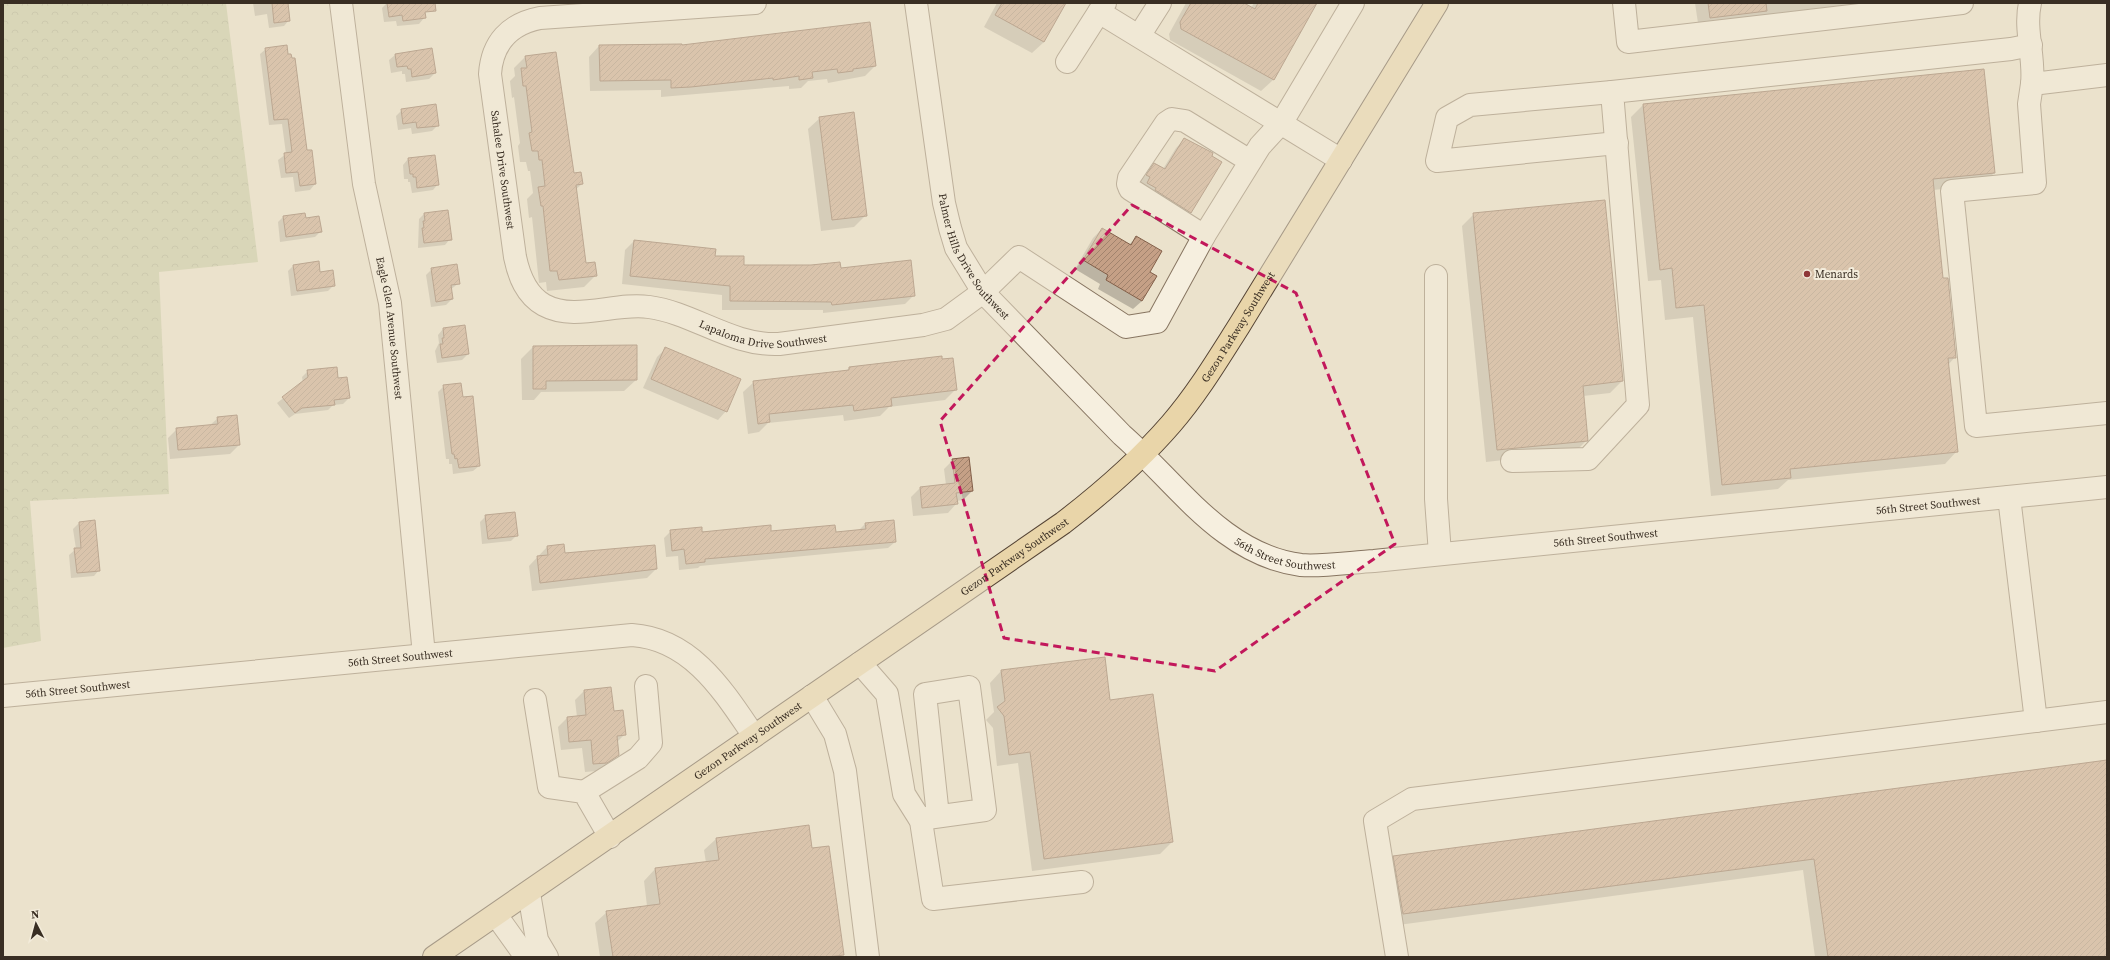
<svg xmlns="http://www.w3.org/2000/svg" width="2110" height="960" font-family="'Source Serif 4',serif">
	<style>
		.forest { fill: url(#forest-crowns) }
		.shadow { fill: #0003 }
		.building { fill: url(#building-hatch); stroke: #83604a }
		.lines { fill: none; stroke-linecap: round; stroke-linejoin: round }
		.minor-casing { stroke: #877561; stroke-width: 24 }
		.major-casing { stroke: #554435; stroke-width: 24 }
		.minor { stroke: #f6efdf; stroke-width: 22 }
		.major { stroke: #e9d5a9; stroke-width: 22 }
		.marked { fill: none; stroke: #c2185b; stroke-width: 3; stroke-dasharray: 8 5; stroke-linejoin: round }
		.poi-dot { fill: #8f3738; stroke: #f3ecdb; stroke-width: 1.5 }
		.labels { text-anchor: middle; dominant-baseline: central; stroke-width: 4; stroke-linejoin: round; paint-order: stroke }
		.street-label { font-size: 11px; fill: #392e23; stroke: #f3ecdb }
		.poi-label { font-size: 11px; fill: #392e23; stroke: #f3ecdb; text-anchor: start }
	</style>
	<defs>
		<pattern id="forest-crowns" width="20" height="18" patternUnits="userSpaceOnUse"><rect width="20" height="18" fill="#c4c8a0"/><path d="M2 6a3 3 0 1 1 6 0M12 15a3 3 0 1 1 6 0" fill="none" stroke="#a9ac8a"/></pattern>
		<pattern id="building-hatch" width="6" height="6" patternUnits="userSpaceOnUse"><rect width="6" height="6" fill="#c5a086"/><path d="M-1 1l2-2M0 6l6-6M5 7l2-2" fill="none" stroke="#a1836d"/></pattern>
	</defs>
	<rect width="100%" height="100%" fill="#ebe2cc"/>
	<path class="forest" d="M3,3H226L258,262L159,272L169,494L30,501L41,641L3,648Z"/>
	<g class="shadow">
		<path d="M253,3H287L289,20L284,26L269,28L267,14L255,16Z"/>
		<path d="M387,3H423L424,18L419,24L397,26L396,21L384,22L382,8Z"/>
		<path d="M997,3H1065L1044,42L1032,53L984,27Z"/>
		<path d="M1186,3H1242L1251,8L1254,3H1316L1273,80L1261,91L1170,40L1169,34Z"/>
		<path d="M1695,3H1898L1699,30Z"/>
		<path d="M599,46H681L875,66L865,76L828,83L827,79L808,81L801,88L789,89V86L661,97V90L590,91L589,57Z"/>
		<path d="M266,49L306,151H311L315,184L310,190L295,192L293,177L281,178L278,160L286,154L282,124L269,125L260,54Z"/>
		<path d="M395,55L435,73L429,79L406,82L405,74H402V71L391,73L389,60Z"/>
		<path d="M525,57L573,174L582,184L575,190L585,264L596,275L584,287L547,291L546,282L539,283L532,217L529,218L527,199L533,193L530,171H528L526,162H520L518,146L520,143L514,97L512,98L510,81L515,76L514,68Z"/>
		<path d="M1643,105L1994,173L1982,185L1933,190L1942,279L1955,357L1948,365L1956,452L1945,464L1788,480L1778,489L1711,496L1693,317L1665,320L1661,280L1648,281L1631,117Z"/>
		<path d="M402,110L438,125L432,131L412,134L411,128L398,130L396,116Z"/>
		<path d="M820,118L866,215L854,227L821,231L808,129Z"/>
		<path d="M1185,139L1190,212L1181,221L1138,184L1155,164L1163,169L1176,148Z"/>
		<path d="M408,159L438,184L433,190L412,193L410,182H408V179H404L403,165Z"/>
		<path d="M425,213L450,239L445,245L418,248L419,219Z"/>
		<path d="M1474,214L1622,381L1610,393L1583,396L1586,441L1575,452L1486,462L1462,226Z"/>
		<path d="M283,217L305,219L321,231L315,237L280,242L278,222Z"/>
		<path d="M1102,229L1129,245L1136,237L1149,272L1142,301L1133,309L1098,289L1100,284L1075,269L1093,238Z"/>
		<path d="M634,241L714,257L743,266L840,269L914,295L905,304L823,313V310H722V295L622,284L625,250Z"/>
		<path d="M293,266L319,273L334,285L328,291L291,296L288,271Z"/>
		<path d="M432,269L459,283L450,290L452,299L446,305L431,307L426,275Z"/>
		<path d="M443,329L468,354L462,360L437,363L435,351L439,343L438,335Z"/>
		<path d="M636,346V380L624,391L541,392L534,400H522L521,359L533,347Z"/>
		<path d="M666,348L726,411L718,420L643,388L657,357Z"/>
		<path d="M849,368L956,389L945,400L889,407L880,416L844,421L843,415L768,423L759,432L748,434L743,392L754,382L846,371Z"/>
		<path d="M308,371L337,379L349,398L343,404L333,405L328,410L295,414L289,418L277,403L303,383L302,377Z"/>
		<path d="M444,386L479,466L473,471L453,474L452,464H449V459H446L438,392Z"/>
		<path d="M218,418L239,445L230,454L170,459L168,438L177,429L209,426Z"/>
		<path d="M953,460L972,491L963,500L956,501V504L948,513L913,516L911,497L920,488L946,485L944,469Z"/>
		<path d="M486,516L517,535L511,541L482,544L480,522Z"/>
		<path d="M79,523L99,570L94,576L71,578L69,555L76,549L73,529Z"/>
		<path d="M865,524L895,542L888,548L700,566L698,568L679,570L678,556L666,557L664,538L671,531L835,533L858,531Z"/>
		<path d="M547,547L564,554L656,569L647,578L532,591L529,566Z"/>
		<path d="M1001,671L1109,701L1172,842L1160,854L1032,871L1018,763L997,766L993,728L986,720L994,712L990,683Z"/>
		<path d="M584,691L613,712L624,735L617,742L618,755L609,764L597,771L585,772L582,748L561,750L558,727L567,718L577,717L575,700Z"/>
		<path d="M2107,761V957H1815L1803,870L1391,926L1382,869L1394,857Z"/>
		<path d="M808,826L811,849L842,954L840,957H600L595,923L607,912L647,906L644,881L655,869L706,863L704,850L716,839Z"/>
	</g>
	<g class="building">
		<path d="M272,3H288L290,21L274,23Z"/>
		<path d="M387,3H435L436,11L425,12L426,18L403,21L402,15L389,17Z"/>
		<path d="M1002,3H1066L1044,42L995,15Z"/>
		<path d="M1191,3H1244L1255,9L1258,3H1317L1274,80L1181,29L1180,22Z"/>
		<path d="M1708,3H1766L1767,11L1710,18Z"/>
		<path d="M870,22L876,66L853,69V71L838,73L837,69L812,72L813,78L799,80V76L773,80V78L691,87L671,88V80L600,81L599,45L682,44V45Z"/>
		<path d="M287,45L288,54H291L292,58H295L307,150H312L316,184L300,186L298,172L286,173L284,153L292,152L288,119L274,120L265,48Z"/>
		<path d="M432,48L436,73L412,77L411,69H408L407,66L397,67L395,54Z"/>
		<path d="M556,52L574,173L581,172L583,184L576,185L586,263L595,262L597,276L559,280L557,271H550L543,206H541L538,187L545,186L542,160H539L538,151H532L529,133L532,132L526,86H523L521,68H527L525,56Z"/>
		<path d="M1984,69L1995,173L1933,179L1943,278H1948L1956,358H1948L1958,452L1790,469L1791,478L1722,485L1704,305L1676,308L1672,268L1660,270L1643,104Z"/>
		<path d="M436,104L439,126L417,128L416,122L403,124L401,109Z"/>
		<path d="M854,112L867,216L832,220L819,117Z"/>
		<path d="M1184,138L1213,153L1212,156L1222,162L1191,213L1155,190L1156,188L1147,183L1150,177L1146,175L1154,163L1165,169Z"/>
		<path d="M435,155L439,185L417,188L416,177H413V174H410L408,158Z"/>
		<path d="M1605,200L1623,381L1583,386L1588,441L1497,450L1473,213Z"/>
		<path d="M448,210L452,240L424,243L422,228H424L423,221H425L424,213Z"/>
		<path d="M305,213L306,218L319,216L322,232L286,237L283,216Z"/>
		<path d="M1102,228L1131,245L1136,236L1162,251L1150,272L1157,276L1142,301L1106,280L1108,275L1083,260Z"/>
		<path d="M634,240L716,249L715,256H744V265H811L840,262L841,268L911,260L915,296L832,305L831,302L730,301V286L630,276Z"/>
		<path d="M319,261L320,272L333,270L335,286L297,291L293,265Z"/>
		<path d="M457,264L460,284L451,285L453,299L436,302L431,268Z"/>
		<path d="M465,325L469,354L442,358L440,344H443L442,338H444L443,328Z"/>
		<path d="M637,345V380L546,381V389H533V346Z"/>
		<path d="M665,347L741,379L727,412L651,379Z"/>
		<path d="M942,356V359L953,358L957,390L891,398L892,406L868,409L854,411L853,405L769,414L770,422L758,424L753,381L849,370V367Z"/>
		<path d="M337,367L338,378L347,377L350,398L334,400L335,405L302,408L295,413L282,397L308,377L307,370Z"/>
		<path d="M461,383L463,397L473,396L480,466L459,468L457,458L455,459L454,454H452L443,385Z"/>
		<path d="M237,415L240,445L178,450L176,428L218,424L217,417Z"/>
		<path d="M969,457L973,491L956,493L958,504L922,508L920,487L955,483L952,459Z"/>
		<path d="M515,512L518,536L488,539L485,515Z"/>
		<path d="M95,520L100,571L77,573L74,548H81L79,522Z"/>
		<path d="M894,520L896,542L705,559V562L686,564L684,549L672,551L670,530L702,527V532L771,525V531L835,525L836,532L866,529L865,523Z"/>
		<path d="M564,544L565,553L655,545L657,569L540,583L537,556L548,555L547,546Z"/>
		<path d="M1105,657L1110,700L1153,694L1173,842L1044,859L1030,752L1009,755L1004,716L997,707L1005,701L1001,670Z"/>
		<path d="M611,687L614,711L623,710L626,735L617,736L619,755L607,763L593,764L591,740L569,742L567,717L586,715L584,690Z"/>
		<path d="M2107,760V957H1828L1814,859L1403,914L1393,856Z"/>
		<path d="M809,825L812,848L829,846L844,955L827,957H613L606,911L660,904L655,868L719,860L716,838Z"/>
	</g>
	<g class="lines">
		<g class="minor-casing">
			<g id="minor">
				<path id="s1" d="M341,3L364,184L390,303L424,655"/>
				<path id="s2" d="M755,3L540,18C509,24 492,43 490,74L515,257C519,276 526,295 544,305C575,322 615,302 649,307C694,313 731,346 779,344L923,325L946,319L983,292L1019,257L1126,327L1157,322L1204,236"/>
				<path id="s3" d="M916,3L944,203L950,228L956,248L983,292L1122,435C1177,483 1223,555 1301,565C1320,567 1354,562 1374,561L2107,487"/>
				<path d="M1105,3L1099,12L1341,160"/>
				<path d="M1624,3L1628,42L1962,3"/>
				<path d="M2030,3C2024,30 2035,57 2032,84L2107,75"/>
				<path d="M1139,36L1160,3"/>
				<path d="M1067,62L1099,12"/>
				<path d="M2032,84L2029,104L2035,183L1952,191L1976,426L2107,413"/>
				<path d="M1612,92L1470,105L1447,118L1437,161L1617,143"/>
				<path d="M1250,161L1185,121L1172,119L1166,123L1129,178L1128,184L1130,189L1204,236L1260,146L1282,122L1353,3"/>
				<path d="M1436,276V499L1440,554"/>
				<path d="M1512,461L1588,459L1638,405L1612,92L2011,49L2031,45"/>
				<path d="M2009,497L2036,721"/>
				<path d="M860,663L887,694L904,794L921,821L933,899L1082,882"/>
				<path id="s4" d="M3,696L632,635C692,639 724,692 754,736"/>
				<path d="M812,696L835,734L845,771L868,957"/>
				<path d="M535,700L549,787L584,792L610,837"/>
				<path d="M584,792L638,758L651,743L646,686"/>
				<path d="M920,819L985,810L969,687L925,694L938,816"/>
				<path d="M529,893L537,940L547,957"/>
				<path d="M496,915L526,957"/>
				<path d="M1397,957L1375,821L1412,799L2107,712"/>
			</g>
		</g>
		<g class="major-casing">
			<g id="major">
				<path id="s5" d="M434,957L1063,523C1102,493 1139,461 1171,424C1197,394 1218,359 1239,326L1437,3"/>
			</g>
		</g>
		<use href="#minor" class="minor"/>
		<use href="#major" class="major"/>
	</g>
	<path d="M0 0H2110V960H0ZM1132,205L1296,293L1395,544L1215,671L1004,638L940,421Z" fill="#ebe2cc" fill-opacity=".55" fill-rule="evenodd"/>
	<path class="marked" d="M1132,205L1296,293L1395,544L1215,671L1004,638L940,421Z"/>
	<circle class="poi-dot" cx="1807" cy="274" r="4"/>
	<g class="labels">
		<g class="street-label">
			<text stroke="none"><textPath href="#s2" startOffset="394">Sahalee Drive Southwest</textPath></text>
			<text stroke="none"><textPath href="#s3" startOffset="264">Palmer Hills Drive Southwest</textPath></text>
			<text stroke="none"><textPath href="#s5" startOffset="1029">Gezon Parkway Southwest</textPath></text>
			<text stroke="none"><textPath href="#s1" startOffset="329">Eagle Glen Avenue Southwest</textPath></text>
			<text stroke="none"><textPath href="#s2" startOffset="765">Lapaloma Drive Southwest</textPath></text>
			<text stroke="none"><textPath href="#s3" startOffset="1355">56th Street Southwest</textPath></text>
			<text stroke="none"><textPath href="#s3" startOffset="1031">56th Street Southwest</textPath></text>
			<text stroke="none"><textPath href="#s3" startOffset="707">56th Street Southwest</textPath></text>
			<text stroke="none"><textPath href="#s5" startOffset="705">Gezon Parkway Southwest</textPath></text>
			<text stroke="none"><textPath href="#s4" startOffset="399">56th Street Southwest</textPath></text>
			<text stroke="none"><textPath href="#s4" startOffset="75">56th Street Southwest</textPath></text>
			<text stroke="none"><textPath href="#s5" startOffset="381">Gezon Parkway Southwest</textPath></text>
		</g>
		<g class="poi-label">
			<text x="1815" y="274">Menards</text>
		</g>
	</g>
	<rect width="2110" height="960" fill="none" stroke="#392e23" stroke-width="8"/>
	<g transform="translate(36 924) rotate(354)" stroke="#f3ecdb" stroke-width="3" paint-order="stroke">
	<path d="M0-3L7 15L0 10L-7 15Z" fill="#392e23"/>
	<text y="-6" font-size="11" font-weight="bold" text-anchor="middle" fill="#392e23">N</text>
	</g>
</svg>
